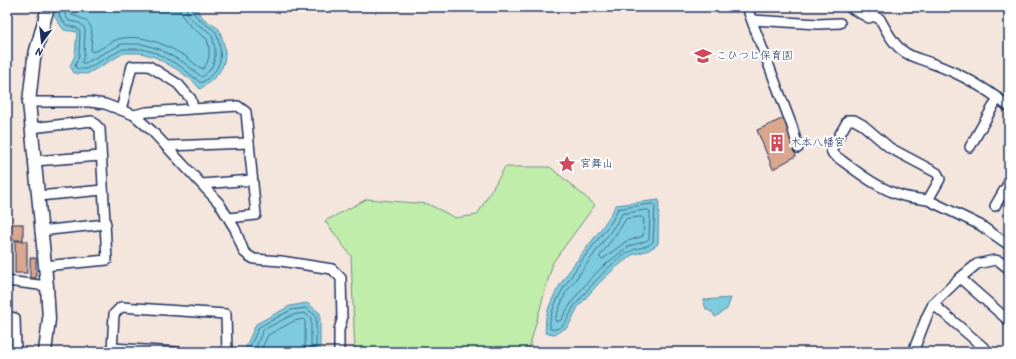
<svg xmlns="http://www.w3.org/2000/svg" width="1016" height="359" font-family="Kalam,'Klee One',sans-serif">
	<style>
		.green { fill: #c1edaa; stroke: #6e8e84 }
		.water { fill: #7dcbdc; stroke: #568daa }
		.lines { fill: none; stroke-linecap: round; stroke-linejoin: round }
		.shore { stroke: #426d90; stroke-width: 1 }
		.building { fill: #daa78e; stroke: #1b2f5e }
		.street-casing { stroke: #1b2f5e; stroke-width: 12 }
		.secondary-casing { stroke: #1b2f5e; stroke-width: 15 }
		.street { stroke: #fff; stroke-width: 9 }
		.secondary { stroke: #fff; stroke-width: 12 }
		.labels { text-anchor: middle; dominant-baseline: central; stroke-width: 4; stroke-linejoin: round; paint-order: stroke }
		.poi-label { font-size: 11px; fill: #1b2f5e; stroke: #fff; text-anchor: start }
	</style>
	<rect width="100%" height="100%" fill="#f4e5dd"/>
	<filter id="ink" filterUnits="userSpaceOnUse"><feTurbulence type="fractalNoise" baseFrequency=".025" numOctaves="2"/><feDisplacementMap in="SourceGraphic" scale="8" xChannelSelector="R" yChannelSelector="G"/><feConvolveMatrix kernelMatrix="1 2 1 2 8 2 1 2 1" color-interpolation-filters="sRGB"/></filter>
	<g filter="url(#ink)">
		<path class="green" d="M505,167H550L595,205L553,262L529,348L519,352H355L351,256L325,221L367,199L428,204L456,218L477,215Z"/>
		<g class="water">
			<path d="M58,7H192L196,9L203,18L219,29C222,37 225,46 225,54C225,71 212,81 200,89L193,81L178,70L155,57L141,53H124L87,74L74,73L70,66L75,55L77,32L64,30L54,16Z"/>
			<path d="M659,200L658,244L649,250L632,255L614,269L598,284L578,307L568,327L555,334L545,333C546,328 545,322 546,317C556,276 597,242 616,205Z"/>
			<path d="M731,298L727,309L715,317L713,313L706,309L703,300Z"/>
			<path d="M307,303L320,313V352H245V349L256,324L290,306Z"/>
		</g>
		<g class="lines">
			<g class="shore">
				<path d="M61,7L59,16L66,25L77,28L80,31L79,56L75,66L77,69H86L123,49H142L156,53L180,66L201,83C224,69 223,55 216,32C208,25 193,18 191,7"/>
				<path d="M66,7L65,15L69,21L80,23L85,29L84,56L82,62L83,64L122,44H142L159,49L183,62L202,77C214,69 217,57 214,44C213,41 213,36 211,34C204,26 187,23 186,7"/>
				<path d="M72,7V15C96,22 92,29 91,51L92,52C103,50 112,39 123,38C146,35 166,45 185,56C191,60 196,66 203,69C211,59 210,51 207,39C196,30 181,22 180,7"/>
				<path d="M653,204L655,206L653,242C646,248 639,247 631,251C617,257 595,281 585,293C582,297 578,301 575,305C569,314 565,332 550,329C545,302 596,243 612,221L618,209Z"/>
				<path d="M648,210L650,212L649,239C642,244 635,243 628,247C624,249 620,253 616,256C592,274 575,295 561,320L556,322L555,319L565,294L616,224L622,214Z"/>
				<path d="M641,217L644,219L643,236L625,242L603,259L600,258V256L621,227L626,219Z"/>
				<path d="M249,352V349L259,327L291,310L306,308L316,316V352"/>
				<path d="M254,352L263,330L292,315L304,313L311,318V352"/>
				<path d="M260,352L268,335L294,321L303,319L305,321V352"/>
			</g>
		</g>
		<g class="building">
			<path d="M784,118L796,156L773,169L757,130Z"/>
			<rect x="7" y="224" width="16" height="16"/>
			<rect x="15" y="241" width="12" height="32"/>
			<rect x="30" y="258" width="6" height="20"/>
		</g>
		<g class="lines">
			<g class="street-casing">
				<g id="street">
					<path d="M749,7V13L753,24L792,126L798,148"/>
					<path d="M849,7L869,18L873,16L880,19C886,30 893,44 903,51C912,58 921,59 931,63C959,73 986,88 1009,107"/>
					<path d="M752,20L818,24L840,23"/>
					<path d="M29,102H90L105,104L134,115L152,131L219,203L235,229L244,252L249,256L254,259L281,261L332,269L341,278L342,320L339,330V352"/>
					<path d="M121,110L132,66H149L178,84L191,99L193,108"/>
					<path d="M134,115L147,112L238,106L246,112L256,215L229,218"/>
					<path d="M31,128L92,121L100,129L107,260L44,266"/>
					<path d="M166,146L249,143"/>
					<path d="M970,147L998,98"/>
					<path d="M34,161L101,156"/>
					<path d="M202,184L252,180"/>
					<path d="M38,196L103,190"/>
					<path d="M928,200C920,199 911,198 903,196C876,188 855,170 833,154L831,150L848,120H854L863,125L890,148L937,173L940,179L928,200L980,225L1009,245"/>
					<path d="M995,206L1009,182"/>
					<path d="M40,231L106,224"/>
					<path d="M960,278L1009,321"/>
					<path d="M7,281L47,286"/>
					<path d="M933,304L989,352"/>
					<path d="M7,316L15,318L16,352"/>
					<path d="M113,348L177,352"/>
					<path d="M112,352L114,314L121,307L226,314L227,352"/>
					<path d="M913,352L927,316L933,304L960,278L977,264L995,260L999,261L1009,269"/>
				</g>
			</g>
			<g class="secondary-casing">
				<path id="secondary" d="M45,352L49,319L47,286L29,102L34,58L48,7"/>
			</g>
			<use href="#street" class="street"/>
			<use href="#secondary" class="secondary"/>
		</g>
	</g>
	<defs>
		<g id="school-bare" transform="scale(1.38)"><path d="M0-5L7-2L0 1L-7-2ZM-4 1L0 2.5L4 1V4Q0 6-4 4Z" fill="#d1495b" stroke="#fff" stroke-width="2.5" paint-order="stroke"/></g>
		<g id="building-bare" transform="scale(1.38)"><path d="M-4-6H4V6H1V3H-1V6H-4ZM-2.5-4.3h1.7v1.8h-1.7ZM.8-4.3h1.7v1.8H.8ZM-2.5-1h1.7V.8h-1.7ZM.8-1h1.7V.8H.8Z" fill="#d1495b" stroke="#fff" stroke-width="2.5" paint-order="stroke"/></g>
		<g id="sight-bare" transform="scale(1.38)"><path d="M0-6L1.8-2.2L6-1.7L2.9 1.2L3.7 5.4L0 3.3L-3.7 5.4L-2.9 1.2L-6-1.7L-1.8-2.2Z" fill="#d1495b" stroke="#fff" stroke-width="2.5" paint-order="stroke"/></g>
	</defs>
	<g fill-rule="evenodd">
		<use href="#school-bare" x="703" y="56"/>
		<use href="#building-bare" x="777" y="143"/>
		<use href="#sight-bare" x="567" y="164"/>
	</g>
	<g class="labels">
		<g class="poi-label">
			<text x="716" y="56">こひつじ保育園</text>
			<text x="790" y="143">木本八幡宮</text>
			<text x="580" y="164">宮舞山</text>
		</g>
	</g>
	<rect width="1016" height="359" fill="none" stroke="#fff" stroke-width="24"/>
	<rect x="12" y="12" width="992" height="335" fill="none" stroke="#1b2f5e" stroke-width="1.5" filter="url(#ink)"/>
	<g transform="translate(42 42) rotate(195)" stroke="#ffffff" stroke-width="3" paint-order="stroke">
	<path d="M0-3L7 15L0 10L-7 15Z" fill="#1b2f5e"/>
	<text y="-6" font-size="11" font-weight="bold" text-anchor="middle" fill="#1b2f5e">N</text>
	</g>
</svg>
